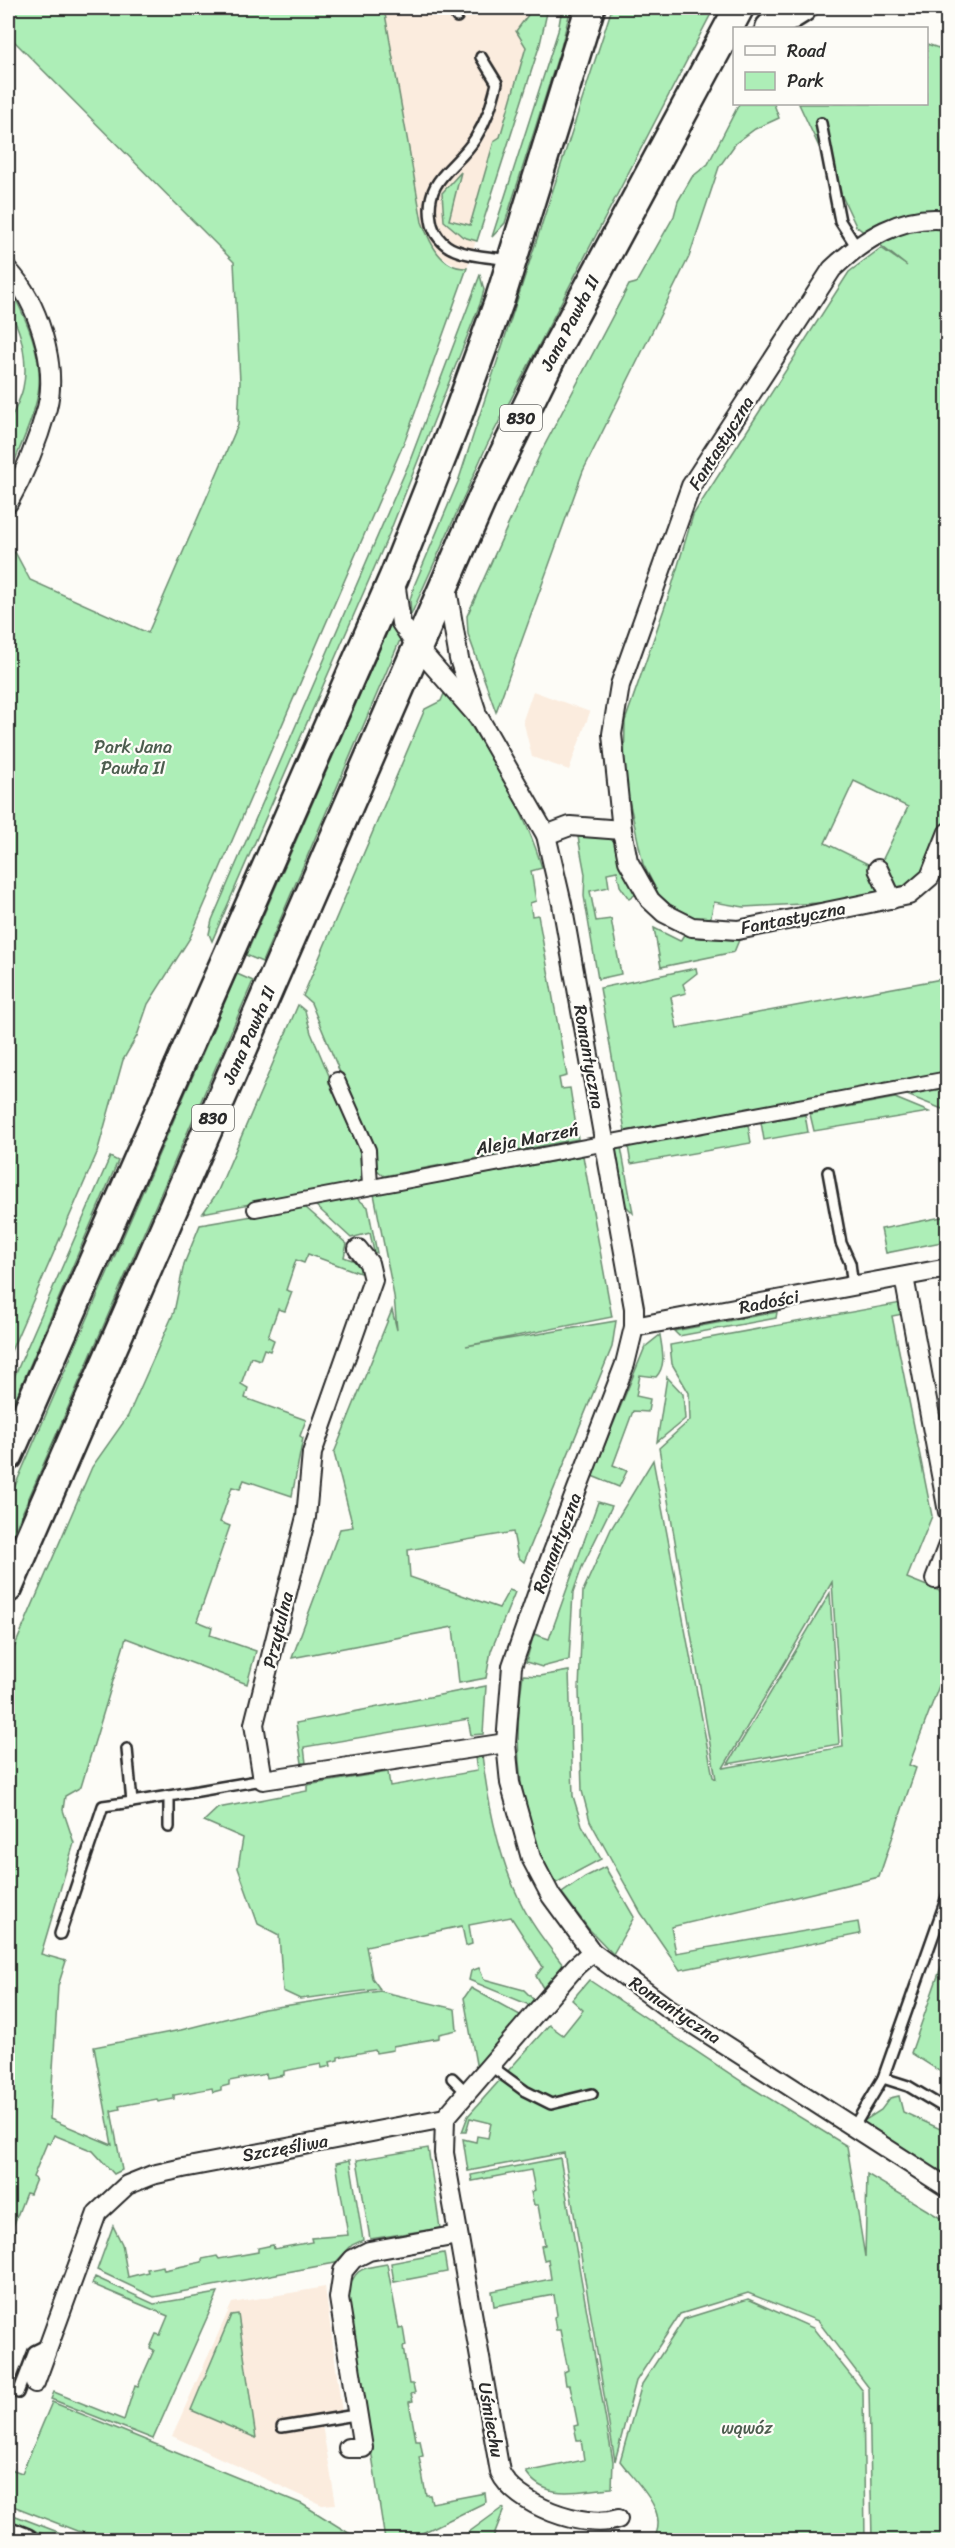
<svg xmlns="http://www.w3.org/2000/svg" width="955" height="2548" font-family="Sriracha,sans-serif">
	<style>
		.built { fill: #fbecde }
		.green { fill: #adeeb7; stroke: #6c8c71; stroke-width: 1.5; fill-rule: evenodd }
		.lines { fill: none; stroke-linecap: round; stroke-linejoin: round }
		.service-casing { stroke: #2b2b2b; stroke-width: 14 }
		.pedestrian-casing { stroke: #2b2b2b; stroke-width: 18 }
		.minor-casing { stroke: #2b2b2b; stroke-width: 22 }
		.tertiary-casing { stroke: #2b2b2b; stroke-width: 27 }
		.primary-casing { stroke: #2b2b2b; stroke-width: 33 }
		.service { stroke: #fdfcf7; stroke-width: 9 }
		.pedestrian { stroke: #fdfcf7; stroke-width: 14 }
		.minor { stroke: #fdfcf7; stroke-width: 18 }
		.tertiary { stroke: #fdfcf7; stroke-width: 22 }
		.primary { stroke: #fdfcf7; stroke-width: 28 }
		.labels { text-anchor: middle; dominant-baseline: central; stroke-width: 4.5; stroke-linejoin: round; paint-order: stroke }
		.shield { fill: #fdfcf7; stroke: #6a6a68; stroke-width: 1.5 }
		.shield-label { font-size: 16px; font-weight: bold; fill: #2b2b2b }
		.street-label { font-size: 18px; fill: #2b2b2b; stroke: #fdfcf7 }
		.park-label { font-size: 18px; fill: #4c5c4e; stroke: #fdfcf7 }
	</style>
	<rect width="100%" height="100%" fill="#fdfcf7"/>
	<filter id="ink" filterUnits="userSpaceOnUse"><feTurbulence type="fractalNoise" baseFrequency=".0167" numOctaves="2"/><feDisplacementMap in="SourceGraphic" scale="12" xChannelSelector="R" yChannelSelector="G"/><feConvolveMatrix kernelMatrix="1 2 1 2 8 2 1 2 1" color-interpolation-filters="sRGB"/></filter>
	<g filter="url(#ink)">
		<g class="built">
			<path d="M384,8H548L540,44L467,268H461L435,253L422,222Z"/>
			<path d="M533,691L590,712L569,770L532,757L523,720Z"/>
			<path d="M325,2287L343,2420L322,2425L336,2504L322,2505L172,2436L232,2303Z"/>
		</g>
		<g class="green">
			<path d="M8,8H384L422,222C430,243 441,269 467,268L406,438L190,938L148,1004L137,1036L123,1060L97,1153L8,1358V556L15,552L30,580L148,633L238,425L240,382L234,262L8,35Z"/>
			<path d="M524,8H548L540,44L477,241L463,237L444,221L442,193L461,172L449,220L470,225L494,141L500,137L526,47L516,31L528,15Z"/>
			<path d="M562,8H571L561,47L505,223L492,237L558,31Z"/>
			<path d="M612,8H714L487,445L411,615L410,600L414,586L458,482Z"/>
			<path d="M927,44L947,51L948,742L941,744L948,832L930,877L892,899L744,907L714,902L710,921L692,917L672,906L659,895L643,864L624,777L625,721L671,589L693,515L849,272L881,248L907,266L856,226L799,104H926ZM854,781L908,807L878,869L825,843Z"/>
			<path d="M739,104H774L779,118L755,129L736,143L719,167L689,257L583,471L496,712L468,634L467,616L541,452L629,285L636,283L674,216L678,201L692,177L708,164Z"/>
			<path d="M480,275L484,290L480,304L389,534L212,941L209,934L212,920L409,463Z"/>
			<path d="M8,284C26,318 46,359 37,399C31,426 17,453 8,478C7,463 6,446 8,431C9,417 20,403 23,388C28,367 23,328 8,312Z"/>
			<path d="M392,621L400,640L262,962L246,955Z"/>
			<path d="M444,694L456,703C490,754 525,809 542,868L531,871L536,901L530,903L532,916L538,915L567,1076L559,1078L561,1089L570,1088L578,1139L384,1176L376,1169L371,1147L311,1003L303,996L425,709L441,701Z"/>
			<path d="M604,834L617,844L626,876L636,894L629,899L620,886L617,871L607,873L609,887L590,891L596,921L611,919L621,974L598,979L584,896L585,874L578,837Z"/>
			<path d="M654,928L680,941L685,933L699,938L739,940L734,952L661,967Z"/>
			<path d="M696,968L697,973L683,984L686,993L671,997L677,1028L947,978V1073L625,1131L600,988Z"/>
			<path d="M237,974L253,981L8,1546V1502Z"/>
			<path d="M298,1005L305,1011L311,1033L362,1153L365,1182L203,1213L217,1193Z"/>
			<path d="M947,1088V1108L942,1109L907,1095Z"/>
			<path d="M895,1098L929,1112L814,1131L810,1114Z"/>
			<path d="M805,1115L808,1132L764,1140L761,1122Z"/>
			<path d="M748,1125L751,1143L631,1164L628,1146Z"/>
			<path d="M621,1147L633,1213L625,1205L614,1148Z"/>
			<path d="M583,1156L612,1317L466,1346L616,1321L612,1347L524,1562L518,1557L513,1532L408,1550L410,1577L499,1608L509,1590L515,1592L491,1651L486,1678L459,1683L453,1627L292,1658L340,1529L353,1527L334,1453L392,1310L397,1330L394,1296L374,1194Z"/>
			<path d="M110,1157L118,1161L8,1416V1397L15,1375Z"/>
			<path d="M354,1196L368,1207L377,1253L374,1252L370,1233L351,1238L315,1205Z"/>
			<path d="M305,1207L347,1244L344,1257L363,1264L360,1273L308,1254L304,1263L296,1260L286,1290L292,1292L285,1311L278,1309L268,1337L274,1340L270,1351L264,1349L260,1360L251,1357L241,1384L248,1388L245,1398L306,1420L300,1436L303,1438L292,1496L244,1480L240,1489L232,1487L220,1522L230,1526L197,1621L212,1627L210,1635L256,1651L247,1684L126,1638L81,1787L65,1796L63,1810L74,1843L41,1954L66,1961L58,1986L50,2119L112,2145L94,2047L181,2030L264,2009L380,1991L455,2009L457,2030L439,2034V2038L393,2046V2050L376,2053L375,2050L338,2057V2060L330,2062L331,2066L322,2068L321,2064L284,2071V2075L267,2078L266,2074L229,2081V2085L221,2087V2090L213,2092L212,2088L174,2095V2099L158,2102L157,2099L119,2106L120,2109L111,2111L122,2170L114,2174L93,2151L54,2135L50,2144L47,2143L33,2177L36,2179L30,2194L26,2193L12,2229L15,2231L9,2246L8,1662L92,1467L128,1416L174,1312L184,1264L200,1225Z"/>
			<path d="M947,1216V1241L886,1253L881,1229Z"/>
			<path d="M901,1303L903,1314L892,1316L932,1516L907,1578L947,1594L948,1662L909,1765L916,1768L879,1877L671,1927L676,1953L858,1922L860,1934L680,1970L641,1913L590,1821L582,1791L579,1690L583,1591L611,1529L653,1460L713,1777L716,1779L659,1448L690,1420L689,1393L672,1364L670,1345ZM832,1582L843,1747L723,1768Z"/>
			<path d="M777,1312L776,1318L679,1336L674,1331Z"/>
			<path d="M660,1335C662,1349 667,1365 656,1377L640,1375L636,1396L650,1399L648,1412L633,1411L613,1465L627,1471L619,1487L592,1476L645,1347Z"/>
			<path d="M667,1377L683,1394L685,1419L657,1442Z"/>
			<path d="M598,1502L612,1506L582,1567L573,1593L569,1660L542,1667L526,1662L534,1634L549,1639Z"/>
			<path d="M830,1593L839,1744L728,1764Z"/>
			<path d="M569,1671L573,1796L582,1825L601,1859L556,1883C518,1821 512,1746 523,1675L540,1676Z"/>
			<path d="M486,1686L483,1734L471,1735L468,1719L304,1747L306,1763H302L296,1723Z"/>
			<path d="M482,1755C488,1803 498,1856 519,1899C530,1923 547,1944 563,1965L543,1988L536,1976L543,1967L511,1917L469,1925L472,1944L466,1946L462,1926L366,1946L372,1978L380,1989L300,1999L283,1991L279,1935L258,1924L238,1868L243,1838L204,1821L218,1808L307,1791V1785L388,1772L390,1786L477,1771L475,1757Z"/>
			<path d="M605,1867L634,1917L613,1954L588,1928L562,1893L585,1877Z"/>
			<path d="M947,1950V2076L911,2053Z"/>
			<path d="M479,1968L484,1979L524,1990L536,2002L532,2006L469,1980L471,1971Z"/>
			<path d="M589,1980L744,2083L847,2146L865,2257L867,2174L947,2222V2540H872L869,2388L818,2321L748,2293L680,2314L636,2381L615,2461L564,2153L468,2171L463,2139L476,2142L477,2136L488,2138L491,2123L470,2118L466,2132H462L468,2116L549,2025L563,2035L583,2010L572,2000Z"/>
			<path d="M471,1988L520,2015L478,2075L464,1998Z"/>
			<path d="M899,2096L903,2112L947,2132V2183L853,2128L881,2110L890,2098Z"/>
			<path d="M428,2148L440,2228L370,2239L357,2160Z"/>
			<path d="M560,2158L613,2461L612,2488C579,2490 546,2502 526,2472L584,2460L581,2440H577L574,2426L578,2425L570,2385H566L564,2372L568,2370L560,2330H556L554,2317L557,2315L554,2295L494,2306L492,2291L551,2279L548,2259L544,2260L541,2246L545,2245L538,2205H534L531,2192L535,2190L531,2170L472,2181L471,2175Z"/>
			<path d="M350,2160L363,2240L352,2245L335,2263L154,2297L97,2270L113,2226L122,2244L128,2277L148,2272L147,2269L163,2266L164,2270L202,2262V2259L217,2256L219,2259L258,2252V2248L273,2245L274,2249L312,2242L311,2238L348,2235L336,2163Z"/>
			<path d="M444,2253L447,2272L394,2282L391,2263Z"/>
			<path d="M387,2264L399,2329L403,2328L406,2346L403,2347L409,2384H413L415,2393L411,2394L413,2401L409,2402L416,2440H420L423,2456L419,2457L426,2495H430L432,2503L485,2493L486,2502L408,2540H385L347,2295C355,2267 360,2269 387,2264Z"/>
			<path d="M95,2277L154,2304L218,2293L153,2439L51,2399L54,2392L124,2420L135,2385L138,2386L154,2350L150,2348L156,2334L160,2335L168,2316L92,2284Z"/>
			<path d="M748,2299L813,2328L863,2391L865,2540H653C671,2512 637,2484 620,2461L642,2384L684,2319Z"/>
			<path d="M238,2314L256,2438L191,2410L231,2315Z"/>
			<path d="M52,2402L302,2504L360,2540H121L77,2531L8,2504V2468L22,2473Z"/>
			<path d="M502,2508L504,2509L492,2540H458Z"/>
			<path d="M8,2513L79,2540H58L8,2520Z"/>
		</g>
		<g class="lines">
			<g class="service-casing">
				<g id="service">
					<path d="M457,8V17"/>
					<path d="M481,57L497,83C492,104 487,120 475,139C456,169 424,178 431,220C433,233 442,245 455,250C472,257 493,257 510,260"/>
					<path d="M821,123L840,221L856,246"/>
					<path d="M828,1172L841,1243L850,1263L853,1287"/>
					<path d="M127,1749L132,1802L169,1796"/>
					<path d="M169,1827V1796L263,1780"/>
					<path d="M60,1934L103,1806L132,1802"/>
					<path d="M491,2066L525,2091L551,2104L592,2094"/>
					<path d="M452,2078L467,2093"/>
					<path d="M883,2078L908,2086L948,2110"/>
					<path d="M853,2128L883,2078L948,1894"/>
					<path d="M18,2393L34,2351L48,2344"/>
					<path d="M282,2427L349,2416L357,2412"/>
				</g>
			</g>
			<g class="pedestrian-casing">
				<g id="pedestrian">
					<path d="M337,1080L368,1150L370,1186"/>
					<path d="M255,1209L948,1079"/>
				</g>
			</g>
			<g class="minor-casing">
				<g id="minor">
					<path d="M948,220C901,214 864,239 832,269L691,486L620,685L612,734L622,830L628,861L650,900L664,913L692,927L738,930L909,895L930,877L948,832"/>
					<path d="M8,270C38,302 58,365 47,408C38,440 24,475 8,503"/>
					<path d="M395,581L401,623L417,647L479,718L546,835L562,904L634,1308V1327L625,1364L541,1583L512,1666L506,1743L510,1783L531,1858L551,1896L592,1952L665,2006L948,2188"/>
					<path d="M446,583L459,659L476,710"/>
					<path d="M546,835L570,826L622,830"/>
					<path d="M878,869L892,899"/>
					<path d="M358,1249L369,1263L373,1280L312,1453L306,1517L254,1724L263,1780L506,1743"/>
					<path d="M904,1277L948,1512"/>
					<path d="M634,1327L948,1268"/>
					<path d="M935,1579L948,1545"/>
					<path d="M445,2118L444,2153L500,2472C515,2505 584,2530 618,2519"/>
					<path d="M35,2383L97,2213L127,2185L152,2175L183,2168L445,2118L576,1966L592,1952"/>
					<path d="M348,2448H363L339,2298L343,2271L353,2259L369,2251L458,2235"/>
				</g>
			</g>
			<g class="tertiary-casing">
				<path id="tertiary" d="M8,2533L26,2540"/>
			</g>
			<g class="primary-casing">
				<g id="primary">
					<path d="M770,28L802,8"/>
					<path d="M8,1456L394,577L452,431L500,299L590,8"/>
					<path d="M8,1588L482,499L552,356L739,8"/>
				</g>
			</g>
			<use href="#service" class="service"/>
			<use href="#pedestrian" class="pedestrian"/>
			<use href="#minor" class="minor"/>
			<use href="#tertiary" class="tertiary"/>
			<use href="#primary" class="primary"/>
		</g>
	</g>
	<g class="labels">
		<g class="shield">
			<rect x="500" y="405" width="42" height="26" rx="4.5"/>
			<rect x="192" y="1105" width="42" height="26" rx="4.5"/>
		</g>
		<g class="shield-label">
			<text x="521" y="418">830</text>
			<text x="213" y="1118">830</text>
		</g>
		<g class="street-label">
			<text transform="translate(570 323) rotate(-62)">Jana Pawła II</text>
			<text transform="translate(721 443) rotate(-58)">Fantastyczna</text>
			<text transform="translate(793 918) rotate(-11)">Fantastyczna</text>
			<text transform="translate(249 1035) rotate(-66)">Jana Pawła II</text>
			<text transform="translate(589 1057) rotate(80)">Romantyczna</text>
			<text transform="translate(527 1139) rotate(-11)">Aleja Marzeń</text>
			<text transform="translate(769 1302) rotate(-11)">Radości</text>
			<text transform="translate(557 1543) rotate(-69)">Romantyczna</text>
			<text transform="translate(278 1630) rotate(-76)">Przytulna</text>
			<text transform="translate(675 2010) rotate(34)">Romantyczna</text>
			<text transform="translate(285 2148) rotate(-10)">Szczęśliwa</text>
			<text transform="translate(491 2420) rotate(80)">Uśmiechu</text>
		</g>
		<g class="park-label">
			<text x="133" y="747">Park Jana<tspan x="133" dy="21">Pawła II</tspan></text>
			<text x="747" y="2428">wąwóz</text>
		</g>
	</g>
	<rect width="955" height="2548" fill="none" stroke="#fdfcf7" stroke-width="30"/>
	<rect x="15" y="15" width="925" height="2518" fill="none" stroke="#2b2b2b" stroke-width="2" filter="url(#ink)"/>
	<rect x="733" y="27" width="195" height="78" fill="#fdfcf7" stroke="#a9a8a5" stroke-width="1.5"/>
	<rect x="745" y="46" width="30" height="9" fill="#fdfcf7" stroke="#a9a8a5" stroke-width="1.5"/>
	<text x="787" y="57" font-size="18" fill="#2b2b2b">Road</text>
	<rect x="745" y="72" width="30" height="18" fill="#adeeb7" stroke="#a9a8a5" stroke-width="1.5"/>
	<text x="787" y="87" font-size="18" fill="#2b2b2b">Park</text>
</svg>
